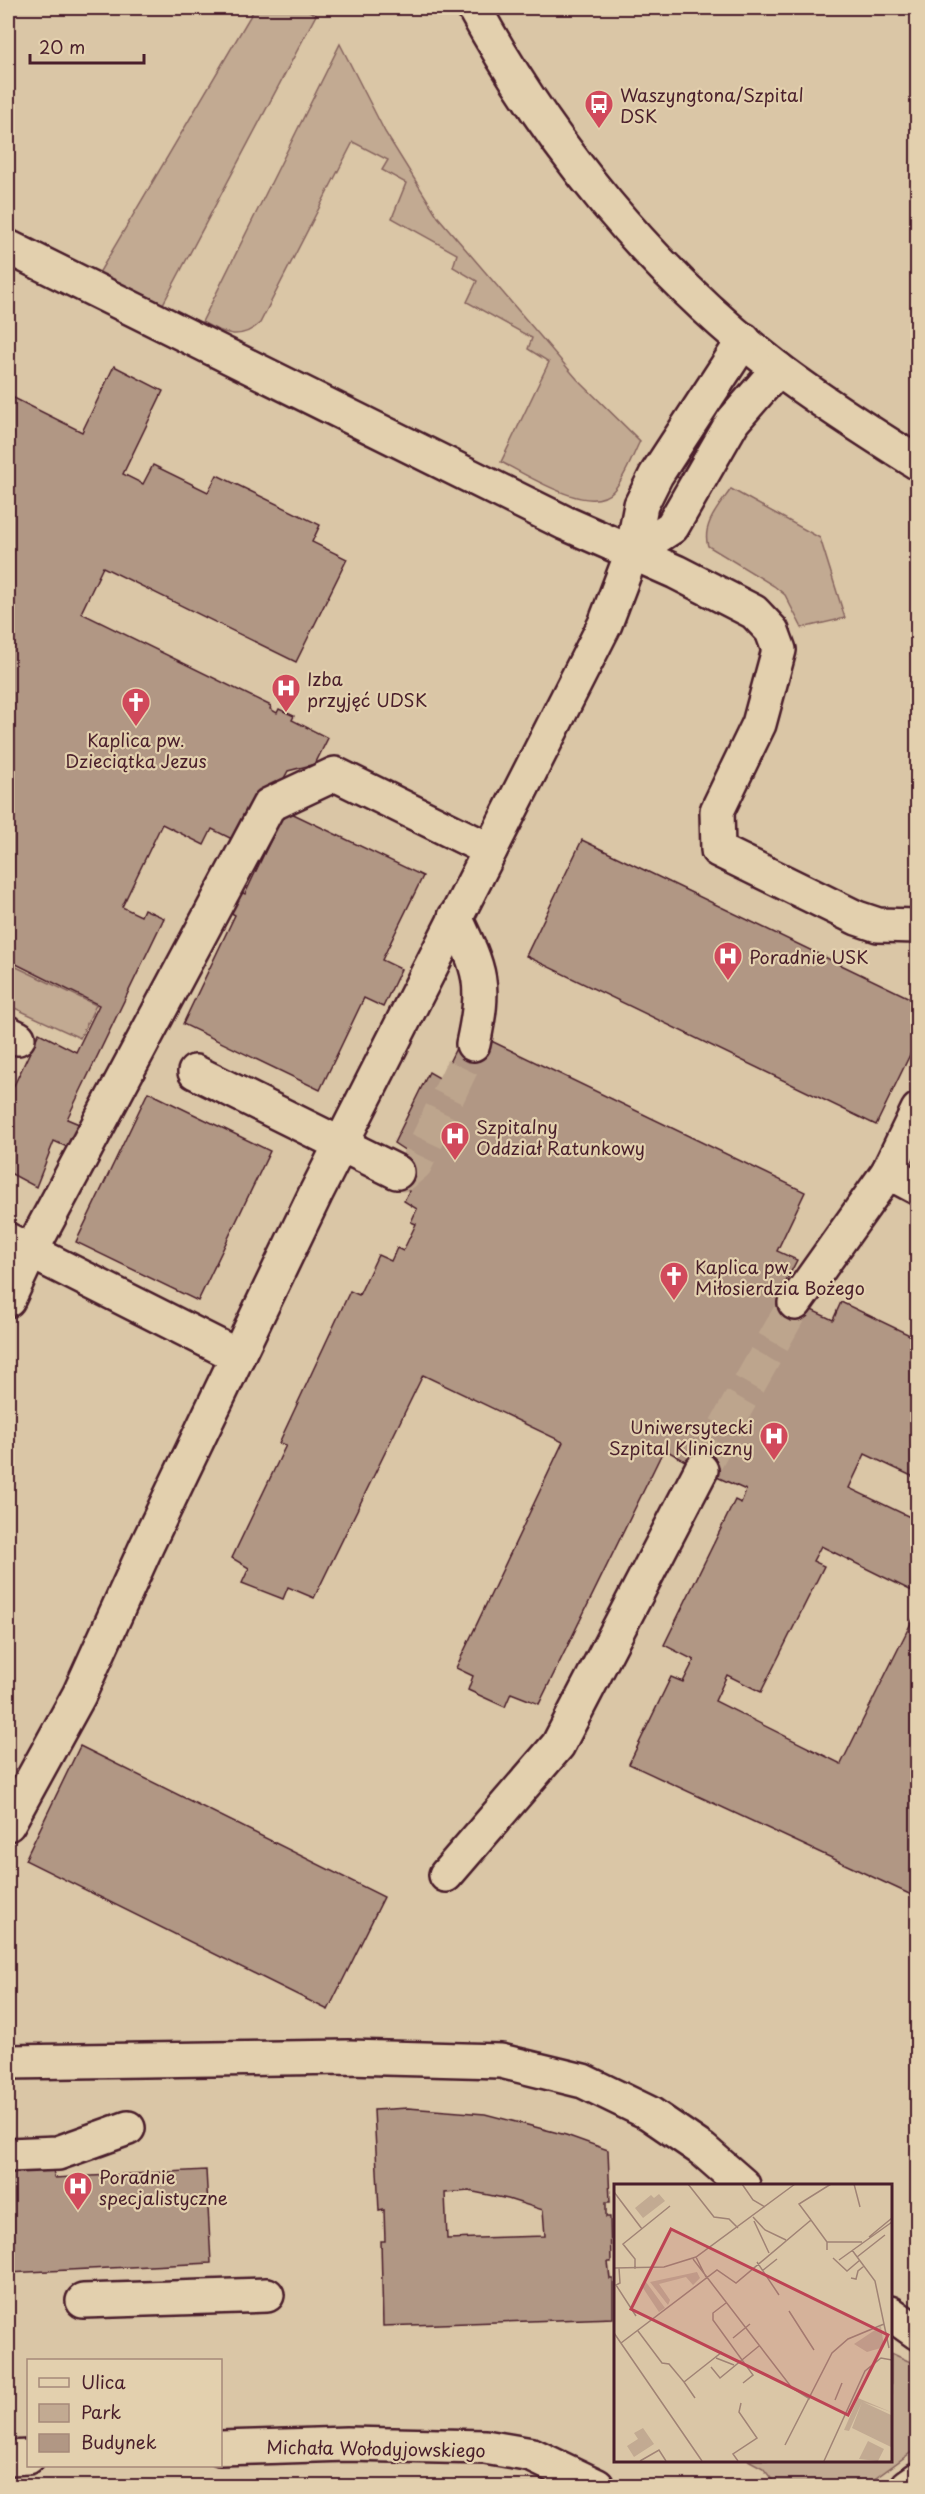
<svg xmlns="http://www.w3.org/2000/svg" width="925" height="2494" font-family="'Playpen Sans',sans-serif">
	<style>
		.green { fill: #c2aa92; stroke: #86645e; stroke-width: 1.5 }
		.building { fill: #b19784; stroke: #4a1f2b; stroke-width: 1.5; fill-rule: evenodd }
		.lines { fill: none; stroke-linecap: round; stroke-linejoin: round }
		.minor-tunnel { stroke: #bda58d; stroke-width: 33; stroke-dasharray: 33 16; stroke-linecap: butt }
		.minor-casing { stroke: #4a1f2b; stroke-width: 38 }
		.minor { stroke: #e3d0ae; stroke-width: 33 }
		.labels { text-anchor: middle; dominant-baseline: central; stroke-width: 4.5; stroke-linejoin: round; paint-order: stroke }
		.poi-label { font-size: 18px; fill: #4a1f2b; stroke: #e3d0ae; text-anchor: start }
		.street-label { font-size: 18px; fill: #4a1f2b; stroke: #e3d0ae }
		.inset-road { fill: none; stroke: #a08375; stroke-width: 1.5 }
		.view { fill: #bd4354; fill-opacity: 0.15; stroke: #bd4354; stroke-width: 3 }
		.inset-edge { fill: none; stroke: #4a1f2b; stroke-width: 3 }
	</style>
	<rect width="100%" height="100%" fill="#dac6a6"/>
	<filter id="ink" filterUnits="userSpaceOnUse"><feTurbulence type="fractalNoise" baseFrequency=".0167" numOctaves="2"/><feDisplacementMap in="SourceGraphic" scale="12" xChannelSelector="R" yChannelSelector="G"/><feConvolveMatrix kernelMatrix="1 2 1 2 8 2 1 2 1" color-interpolation-filters="sRGB"/></filter>
	<g filter="url(#ink)">
		<g class="green">
			<path d="M255,8H304L316,15L163,304L99,273Z"/>
			<path d="M340,44L385,132L438,217L577,379L640,441C632,457 625,478 613,491C590,517 526,474 501,462L549,362L528,349L532,338L467,302L477,281L453,267L457,254L392,218L406,183L382,170L388,160L353,142L260,323C241,341 223,334 202,322Z"/>
			<path d="M731,489L820,538L845,618L802,628L785,595L774,586L708,546C701,525 720,505 731,489Z"/>
			<path d="M8,963L96,1005L80,1038L8,1005Z"/>
			<path d="M891,2353L917,2365V2448L865,2486H777L763,2468L748,2460H890Z"/>
		</g>
		<g class="building">
			<path d="M114,366L163,391L123,474L143,484L153,465L208,492L217,475L320,525L312,542L347,559L296,662L103,567L81,613L271,706L270,709L277,713L279,709L294,716L292,720L328,738L315,764L288,771L283,780L287,787L240,843L212,829L204,845L162,824L122,907L141,916L144,909L164,918L67,1119L79,1124L67,1147L54,1141L36,1187L8,1172V1098L39,1033L76,1052L99,1005L8,960V395L82,432Z"/>
			<path d="M685,459L696,466L686,482L675,476Z"/>
			<path d="M285,810L423,876L382,960L401,969L383,1007L364,998L320,1090L183,1024L235,915L228,911L238,890L245,894Z"/>
			<path d="M582,840L918,1002V1038L876,1125L526,956Z"/>
			<path d="M483,1037L805,1192L777,1251L797,1260L779,1295L833,1320L841,1302L918,1339V1479L865,1454L849,1488L912,1518L918,1506V1594L821,1546L813,1561L824,1566L761,1692L727,1675L715,1701L841,1764L918,1609V1898L629,1764L671,1677L683,1682L694,1660L664,1645L735,1500L741,1503L746,1490L701,1470L664,1449L539,1704L511,1693L505,1707L468,1690L473,1676L456,1668L563,1442L423,1375L314,1598L288,1587L283,1599L242,1583L249,1568L232,1558L286,1445L279,1443L350,1291L359,1295L378,1255L391,1261L397,1248L403,1251L416,1224L411,1222L417,1209L404,1201L409,1191L392,1183L406,1151L394,1143L429,1072L441,1079L461,1038Z"/>
			<path d="M148,1092L270,1151L198,1301L76,1242Z"/>
			<path d="M80,1746L384,1897L328,2010L25,1860Z"/>
			<path d="M408,2108L485,2114L566,2135L608,2150L610,2202H606V2217H610L611,2262H608L610,2279H613V2318L383,2326L381,2241H385L384,2210L379,2211L374,2110ZM469,2191L508,2199L543,2210L545,2236L447,2239L445,2193Z"/>
			<path d="M53,2163L54,2178L206,2170L211,2263L8,2273V2179L10,2178V2165Z"/>
		</g>
		<g class="lines">
			<g class="minor-tunnel">
				<path d="M397,1172L403,1175L416,1164L473,1044"/>
				<path d="M701,1470L795,1303"/>
			</g>
			<g class="minor-casing">
				<g id="minor">
					<path d="M474,8C550,146 652,272 778,369C823,403 870,433 918,463"/>
					<path d="M8,247L565,523L676,572L754,612L772,631L779,650L759,724L717,811L718,850L857,918L878,925L918,926"/>
					<path d="M632,553L672,527L733,421L778,369"/>
					<path d="M455,917C481,972 486,983 473,1044"/>
					<path d="M8,1033L18,1038"/>
					<path d="M195,1072L397,1172"/>
					<path d="M888,1172L918,1188"/>
					<path d="M8,1240L238,1356"/>
					<path d="M8,1300L30,1253L269,805L335,774L490,850"/>
					<path d="M795,1303L888,1172L918,1110"/>
					<path d="M8,1824L79,1695L147,1545L315,1195L605,624L632,553L641,505L656,475L744,340"/>
					<path d="M446,1875L558,1745L701,1470"/>
					<path d="M8,2062L348,2057L501,2061L583,2081L649,2113L703,2150L743,2185"/>
					<path d="M8,2155L58,2153L128,2128"/>
					<path d="M83,2301L267,2295"/>
					<path d="M890,2313L918,2333"/>
					<path d="M220,2448L347,2444L485,2447L532,2455L597,2486"/>
					<path d="M8,2458L28,2457"/>
					<path d="M908,2486L918,2479"/>
				</g>
			</g>
			<use href="#minor" class="minor"/>
		</g>
	</g>
	<defs>
		<g id="bus-pin" transform="scale(1.5)"><path d="M0 17L-7.5 6A9.5 9.5 0 1 1 7.5 6Z" fill="#d1495b" stroke="#e3d0ae"/><path d="M-5-6H5V4H4V6H2V4H-2V6H-4V4H-5ZM-3.5-4V0h7V-4ZM-3.5 1.2v1.5H-2V1.2ZM2 1.2v1.5H3.5V1.2Z" fill="#fff"/></g>
		<g id="hospital-pin" transform="scale(1.5)"><path d="M0 17L-7.5 6A9.5 9.5 0 1 1 7.5 6Z" fill="#d1495b" stroke="#e3d0ae"/><path d="M-5-5h3v3.5h4V-5h3V5h-3V1.5h-4V5h-3Z" fill="#fff"/></g>
		<g id="church-pin" transform="scale(1.5)"><path d="M0 17L-7.5 6A9.5 9.5 0 1 1 7.5 6Z" fill="#d1495b" stroke="#e3d0ae"/><path d="M-1.2-6h2.4v3.5h3.3v2.4h-3.3V6h-2.4V-.1h-3.3v-2.4h3.3Z" fill="#fff"/></g>
	</defs>
	<g fill-rule="evenodd">
		<use href="#bus-pin" x="599" y="104"/>
		<use href="#hospital-pin" x="286" y="688"/>
		<use href="#church-pin" x="136" y="702"/>
		<use href="#hospital-pin" x="728" y="956"/>
		<use href="#hospital-pin" x="455" y="1136"/>
		<use href="#church-pin" x="674" y="1276"/>
		<use href="#hospital-pin" x="774" y="1436"/>
		<use href="#hospital-pin" x="78" y="2186"/>
	</g>
	<g class="labels">
		<g class="poi-label">
			<text x="620" y="94">Waszyngtona/Szpital<tspan x="620" dy="21">DSK</tspan></text>
			<text x="307" y="678">Izba<tspan x="307" dy="21">przyjęć UDSK</tspan></text>
			<text x="136" y="739" text-anchor="middle">Kaplica pw.<tspan x="136" dy="21">Dzieciątka Jezus</tspan></text>
			<text x="749" y="956">Poradnie USK</text>
			<text x="476" y="1126">Szpitalny<tspan x="476" dy="21">Oddział Ratunkowy</tspan></text>
			<text x="695" y="1266">Kaplica pw.<tspan x="695" dy="21">Miłosierdzia Bożego</tspan></text>
			<text x="753" y="1426" text-anchor="end">Uniwersytecki<tspan x="753" dy="21">Szpital Kliniczny</tspan></text>
			<text x="99" y="2176">Poradnie<tspan x="99" dy="21">specjalistyczne</tspan></text>
		</g>
		<g class="street-label">
			<text transform="translate(376 2448) rotate(1)">Michała Wołodyjowskiego</text>
		</g>
	</g>
	<g transform="translate(614 2184)">
		<rect width="278" height="278" fill="#dac6a6"/>
		<path d="M45,10L51,17L29,34L21,24L37,11L40,14ZM83,88L86,94L79,101L72,93L45,100L56,116L54,121L36,98ZM32,98L51,124L45,128L27,101ZM267,142L270,163L253,168L240,160ZM244,214L277,228L249,218L277,231V263L238,244L248,218L235,247L230,246ZM29,244L40,260L20,273L13,262L24,255L20,249ZM254,257L270,265L264,277L245,275Z" fill="#c2aa92"/>
		<path class="inset-road" d="M74,0L100,33L115,35L124,44M128,0L139,16L151,23M240,0L246,23M0,8L28,45M139,33L151,46L172,56M197,36L185,20L217,0M140,37L155,69M255,53L278,34M213,66V58H248M238,66L261,97L275,164M82,73L92,93M243,73L271,51M219,74L233,87L246,76M79,75L178,204L196,215M225,76L278,38M143,78L165,111M0,84L50,83L82,73L181,0M5,84L6,99L2,101L22,132M21,85V75L9,60L56,22M148,87L163,75M237,94L242,95L244,87L250,82M112,119L99,129V136L139,191L129,199M175,127L200,166M24,147L48,179L55,180L70,198L108,168M0,149L88,277M119,154L136,140M7,159L103,86L122,99L197,36L213,58M102,174L120,181M97,183L106,194L145,162M70,198L81,214M221,216L228,199M171,261L218,169L234,155L270,140M26,277L45,266L52,277M124,277L119,270L143,254L125,228L127,219M210,277L251,187L267,174L278,176"/>
		<path class="view" d="M57,45L274,151L234,231L17,125Z"/>
		<rect width="278" height="278" class="inset-edge"/>
	</g>
	<rect width="925" height="2494" fill="none" stroke="#e3d0ae" stroke-width="30"/>
	<rect x="15" y="15" width="895" height="2464" fill="none" stroke="#4a1f2b" stroke-width="2" filter="url(#ink)"/>
	<rect x="27" y="2359" width="195" height="108" fill="#e3d0ae" stroke="#a6897a" stroke-width="1.5"/>
	<rect x="39" y="2378" width="30" height="9" fill="#e3d0ae" stroke="#a6897a" stroke-width="1.5"/>
	<text x="81" y="2389" font-size="18" fill="#4a1f2b">Ulica</text>
	<rect x="39" y="2404" width="30" height="18" fill="#c2aa92" stroke="#a6897a" stroke-width="1.5"/>
	<text x="81" y="2419" font-size="18" fill="#4a1f2b">Park</text>
	<rect x="39" y="2434" width="30" height="18" fill="#b19784" stroke="#a6897a" stroke-width="1.5"/>
	<text x="81" y="2449" font-size="18" fill="#4a1f2b">Budynek</text>
	<path d="M30 54v9h114v-9" fill="none" stroke="#4a1f2b" stroke-width="3"/>
	<text x="39" y="54" font-size="18" fill="#4a1f2b" stroke="#e3d0ae" stroke-width="4.5" paint-order="stroke">20 m</text>
</svg>
